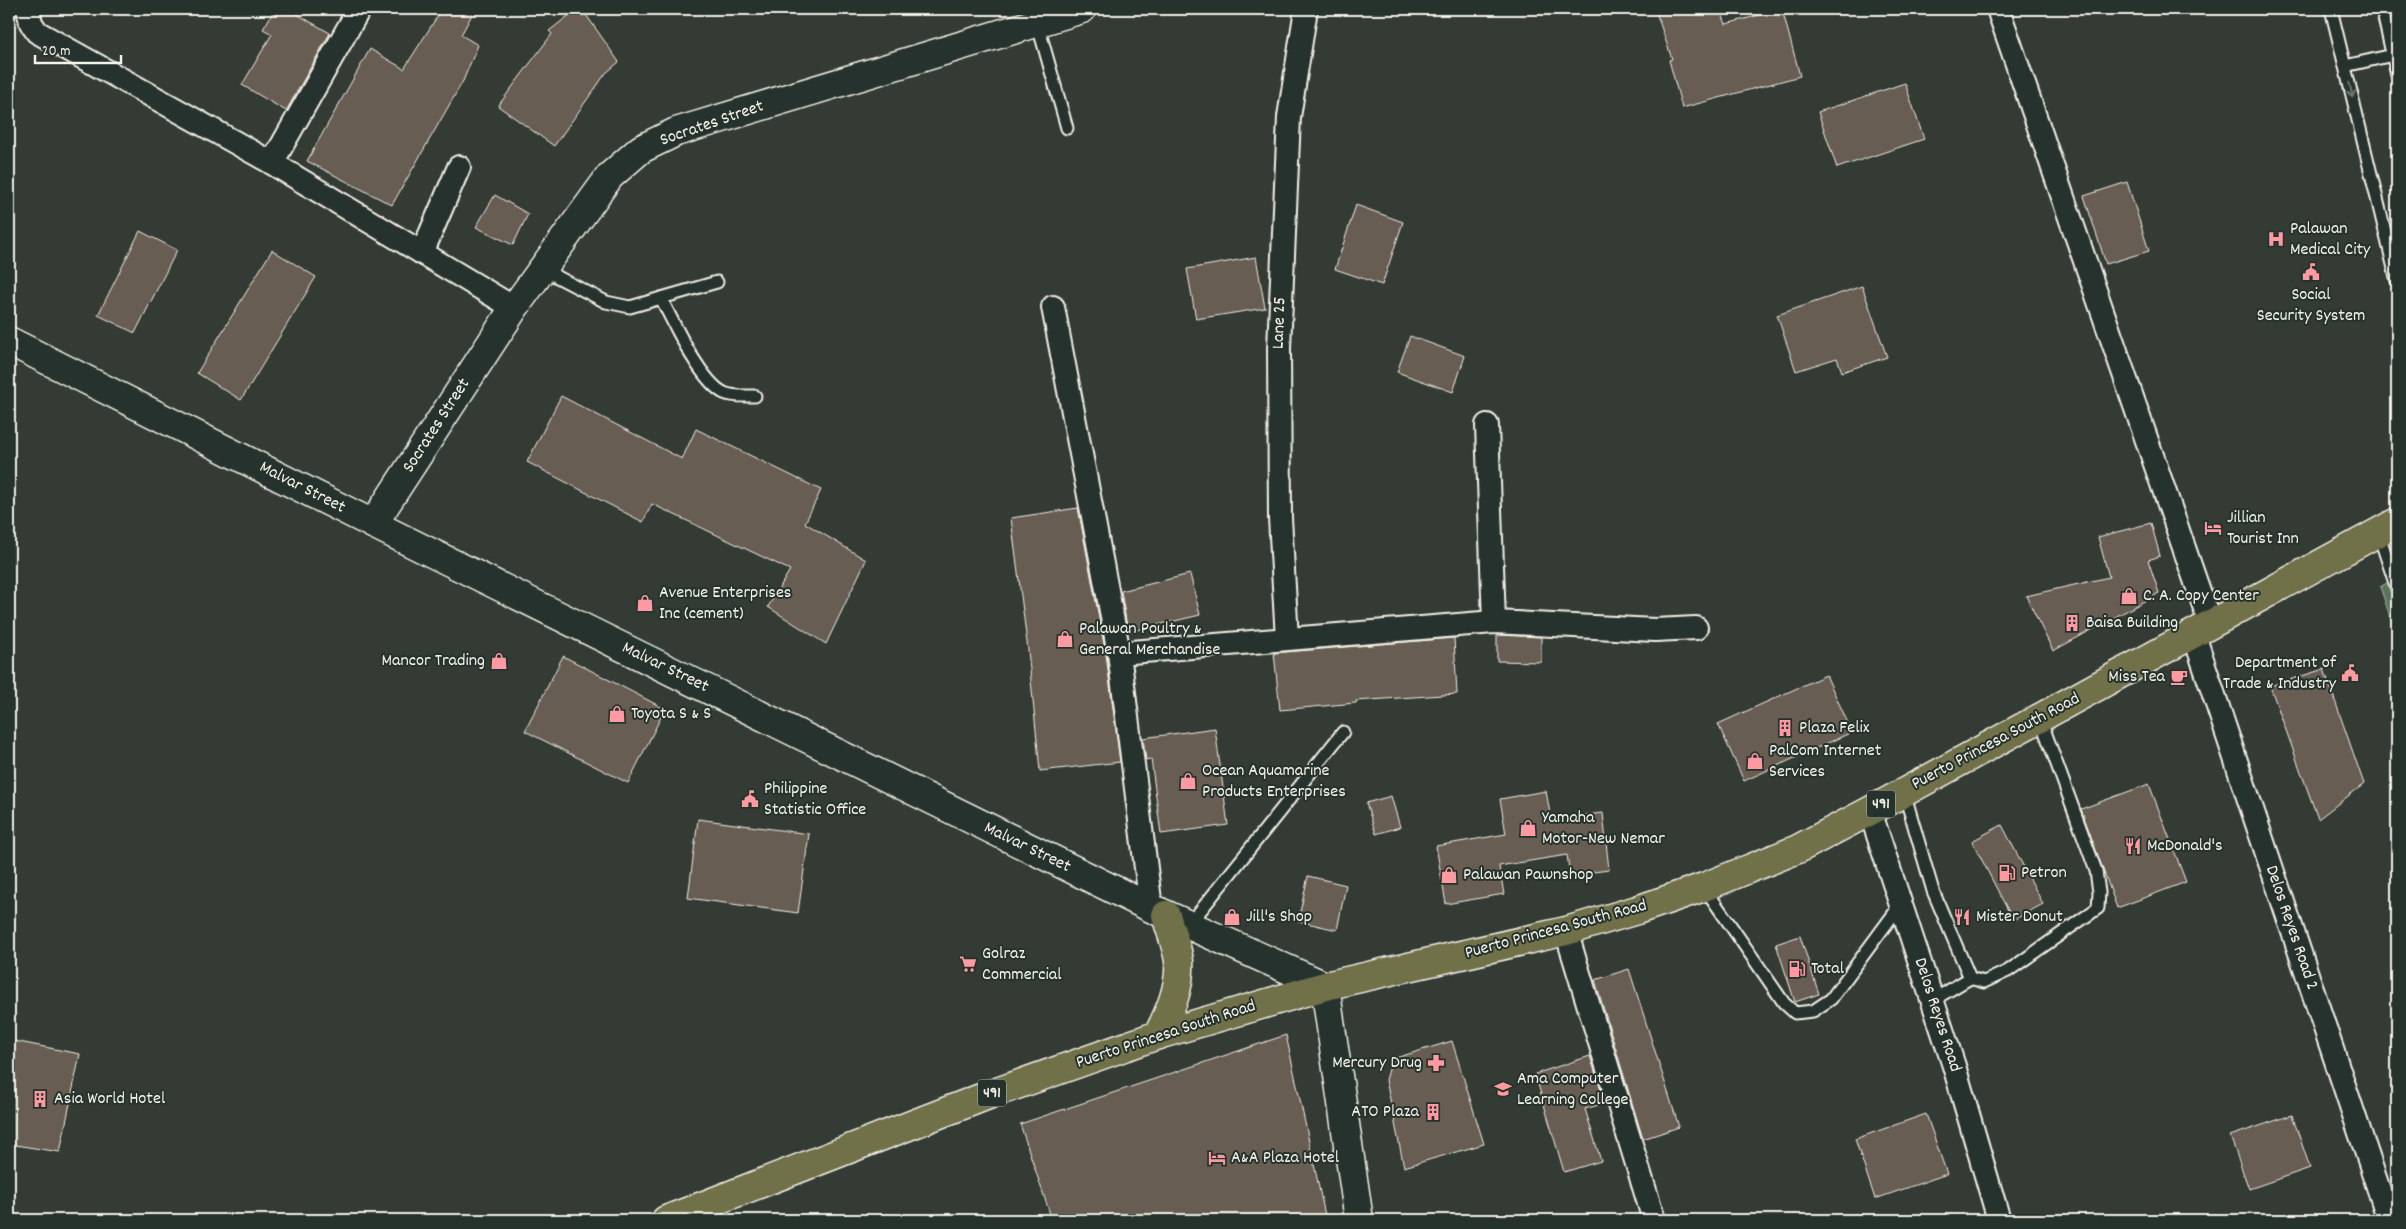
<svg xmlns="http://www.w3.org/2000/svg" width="2406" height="1229" font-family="Dekko,sans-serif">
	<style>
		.green { fill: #58755c; stroke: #a6b3a2 }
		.building { fill: #675d52; stroke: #f4f1e8 }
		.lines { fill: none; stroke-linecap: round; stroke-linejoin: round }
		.service-casing { stroke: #f4f1e8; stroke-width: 15 }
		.minor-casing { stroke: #f4f1e8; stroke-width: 26 }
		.tertiary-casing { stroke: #f4f1e8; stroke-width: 31 }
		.secondary-casing { stroke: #f4f1e8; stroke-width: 31 }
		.primary-casing { stroke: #f4f1e8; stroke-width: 31 }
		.service { stroke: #26332d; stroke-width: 11 }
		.minor { stroke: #26332d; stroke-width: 22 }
		.tertiary { stroke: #26332d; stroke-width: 28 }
		.secondary { stroke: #26332d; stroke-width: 28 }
		.primary { stroke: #70704a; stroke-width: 28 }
		.oneway { stroke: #6e766e }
		.labels { text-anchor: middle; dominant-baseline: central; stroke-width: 4; stroke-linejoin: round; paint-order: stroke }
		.shield { fill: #26332d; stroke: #b6b8b0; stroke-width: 1 }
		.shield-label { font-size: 16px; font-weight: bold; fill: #f4f1e8 }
		.street-label { font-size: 18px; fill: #f4f1e8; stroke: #26332d }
		.poi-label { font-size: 18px; fill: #f4f1e8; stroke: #26332d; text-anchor: start }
	</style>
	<rect width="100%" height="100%" fill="#333b34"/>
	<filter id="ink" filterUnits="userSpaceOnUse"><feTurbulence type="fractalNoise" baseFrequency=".02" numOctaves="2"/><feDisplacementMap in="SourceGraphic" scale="10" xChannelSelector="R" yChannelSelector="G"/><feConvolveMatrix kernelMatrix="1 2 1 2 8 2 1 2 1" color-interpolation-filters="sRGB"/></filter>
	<g filter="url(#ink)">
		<path class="green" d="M2397,577V637L2380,587Z"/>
		<g class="building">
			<path d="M275,9H288L330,33L286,111L242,85L272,34L263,29Z"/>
			<path d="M442,9H475L461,35L478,45L463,81L392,205L307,161L370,49L404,69Z"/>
			<path d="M577,9H582L619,62L606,73L554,146L498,106L552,34L549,31Z"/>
			<path d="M1655,9H1720L1726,24L1782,9L1800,76L1682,108L1669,60L1672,59Z"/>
			<path d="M1905,83L1924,139L1837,168L1818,112Z"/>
			<path d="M2127,182L2149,251L2106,264L2084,196Z"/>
			<path d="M495,195L528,214L513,245L476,227Z"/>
			<path d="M1356,205L1403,222L1382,285L1335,269Z"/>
			<path d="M140,231L177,250L135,333L98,315Z"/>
			<path d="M272,250L316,277L241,400L197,373Z"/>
			<path d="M1256,257L1265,308L1196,319L1187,269Z"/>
			<path d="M1862,286L1887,357L1842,372L1837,358L1796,371L1777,315Z"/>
			<path d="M1410,336L1465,356L1453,392L1397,372Z"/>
			<path d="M561,396L682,459L696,429L821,490L805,523L866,560L826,644L768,607L790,570L652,504L643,522L527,462Z"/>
			<path d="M1078,508L1106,655L1120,762L1040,771L1028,650L1011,518Z"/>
			<path d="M2151,523L2160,556L2148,560L2159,593L2053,651L2026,596L2109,577L2098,537Z"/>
			<path d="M1190,574L1200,615L1128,632L1121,591Z"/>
			<path d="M1497,635L1541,637V662L1497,661Z"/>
			<path d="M1454,638L1457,694L1356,701V703L1280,710L1274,653Z"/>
			<path d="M563,656L665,709L628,783L525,731Z"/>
			<path d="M2324,669L2364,784L2318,819L2270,686Z"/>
			<path d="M1826,675L1852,732L1744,781L1718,724Z"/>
			<path d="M1215,728L1228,825L1161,834L1151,759L1146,760L1143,738Z"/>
			<path d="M2149,784L2186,882L2117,908L2081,809Z"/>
			<path d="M1546,791L1551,819L1603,813L1609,870L1570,875L1567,855L1499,866L1504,894L1446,904L1436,846L1506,834L1500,799Z"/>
			<path d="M1391,796L1400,827L1376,834L1366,803Z"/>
			<path d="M698,819L809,834L798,913L688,898Z"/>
			<path d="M2002,825L2043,904L2013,920L1972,841Z"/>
			<path d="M1308,876L1346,885L1337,930L1298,921Z"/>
			<path d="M1800,936L1819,994L1795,1002L1776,944Z"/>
			<path d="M1629,969L1679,1127L1643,1139L1595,980Z"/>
			<path d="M1286,1035L1326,1220H1052L1020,1124Z"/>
			<path d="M9,1040L80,1054L60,1152L9,1144Z"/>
			<path d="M1452,1041L1484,1144L1404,1167L1386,1080L1392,1059Z"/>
			<path d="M1590,1056L1605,1103L1585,1109L1601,1161L1564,1172L1535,1074Z"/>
			<path d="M1926,1114L1947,1174L1875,1199L1855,1139Z"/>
			<path d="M2292,1115L2310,1168L2249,1189L2230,1136Z"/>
		</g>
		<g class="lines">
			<g class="service-casing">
				<g id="service">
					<path d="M2331,9L2397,281"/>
					<path d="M2382,9L2397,75"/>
					<path d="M1037,22L1067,128"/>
					<path d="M2345,66L2393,55"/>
					<path d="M542,269L606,302L630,307L717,282"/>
					<path d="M661,298C673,322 701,382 724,393C732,397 746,396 755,396"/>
					<path d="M2378,532L2397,589"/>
					<path d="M1904,792L1933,891L1970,978L1984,982L2008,971L2098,908L2099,892L2096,871L2040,718"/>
					<path d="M1704,887L1784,1003L1795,1013L1813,1011L1831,999L1901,904"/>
					<path d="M1189,925L1343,732"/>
					<path d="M1933,1000L1970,978"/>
				</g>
			</g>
			<g class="minor-casing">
				<g id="minor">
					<path d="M28,9L31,23L37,32L272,163L514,308"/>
					<path d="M1998,9L2211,626"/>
					<path d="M272,163L359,9"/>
					<path d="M422,253L459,167"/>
					<path d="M1053,307L1119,653L1151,908"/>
					<path d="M1487,425L1494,622"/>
					<path d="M2194,635L2389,1220"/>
					<path d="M1287,639L1280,518L1279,348L1289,117L1306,9"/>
					<path d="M1119,653L1494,622L1655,630L1696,628"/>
					<path d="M1870,811L1954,1066L1999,1220"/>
					<path d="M1566,931L1654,1220"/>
				</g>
			</g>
			<g class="tertiary-casing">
				<g id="tertiary">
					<path d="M373,524L514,308L610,176L641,149L676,132L1082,9"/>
					<path d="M1325,986L1359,1220"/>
				</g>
			</g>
			<g class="secondary-casing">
				<path id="secondary" d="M9,341L373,524L1151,908L1325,986"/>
			</g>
			<g class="primary-casing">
				<g id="primary">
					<path d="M1158,1035C1169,1013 1181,987 1179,961C1177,946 1170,930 1166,915"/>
					<path d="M666,1220L991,1094L1158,1035L1325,986L1566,931L1637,910L1704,887L1798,849L1870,811L2397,522"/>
				</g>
			</g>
			<use href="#service" class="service"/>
			<use href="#minor" class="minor"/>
			<use href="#tertiary" class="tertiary"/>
			<use href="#secondary" class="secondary"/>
			<use href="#primary" class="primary"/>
		</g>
		<defs><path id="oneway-shaft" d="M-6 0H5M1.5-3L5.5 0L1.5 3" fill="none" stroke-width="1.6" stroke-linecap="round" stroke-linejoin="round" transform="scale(1.25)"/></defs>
		<use class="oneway" href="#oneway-shaft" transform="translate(2351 90) rotate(76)"/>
	</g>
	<defs>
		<g id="hospital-bare" transform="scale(1.35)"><path d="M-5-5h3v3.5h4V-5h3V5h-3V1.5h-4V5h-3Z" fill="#ff9aa2" stroke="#26332d" stroke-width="2.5" paint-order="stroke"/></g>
		<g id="civic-bare" transform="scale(1.35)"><path d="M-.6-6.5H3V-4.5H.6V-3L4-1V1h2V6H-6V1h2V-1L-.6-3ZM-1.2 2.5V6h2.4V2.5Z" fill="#ff9aa2" stroke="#26332d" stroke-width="2.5" paint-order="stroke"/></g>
		<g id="hotel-bare" transform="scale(1.35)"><path d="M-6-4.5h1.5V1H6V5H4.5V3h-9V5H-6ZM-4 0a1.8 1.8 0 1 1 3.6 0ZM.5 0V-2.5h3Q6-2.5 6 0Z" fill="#ff9aa2" stroke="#26332d" stroke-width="2.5" paint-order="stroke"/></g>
		<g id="shop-bare" transform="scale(1.35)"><path d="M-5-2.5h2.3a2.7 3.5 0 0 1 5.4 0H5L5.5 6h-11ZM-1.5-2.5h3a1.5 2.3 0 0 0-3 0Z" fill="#ff9aa2" stroke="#26332d" stroke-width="2.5" paint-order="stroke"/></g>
		<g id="building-bare" transform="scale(1.35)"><path d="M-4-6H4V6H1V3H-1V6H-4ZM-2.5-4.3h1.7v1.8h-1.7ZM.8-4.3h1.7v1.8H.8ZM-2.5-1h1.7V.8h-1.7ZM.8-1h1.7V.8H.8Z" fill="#ff9aa2" stroke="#26332d" stroke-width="2.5" paint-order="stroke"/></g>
		<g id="cafe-bare" transform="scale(1.35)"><path d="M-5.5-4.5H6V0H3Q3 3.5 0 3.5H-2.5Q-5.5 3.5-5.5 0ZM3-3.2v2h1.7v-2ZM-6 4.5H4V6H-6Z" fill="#ff9aa2" stroke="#26332d" stroke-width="2.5" paint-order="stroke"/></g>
		<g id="restaurant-bare" transform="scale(1.35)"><path d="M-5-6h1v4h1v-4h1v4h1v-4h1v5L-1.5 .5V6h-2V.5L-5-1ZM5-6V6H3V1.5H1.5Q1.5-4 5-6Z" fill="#ff9aa2" stroke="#26332d" stroke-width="2.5" paint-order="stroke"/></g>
		<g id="fuel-bare" transform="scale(1.35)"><path d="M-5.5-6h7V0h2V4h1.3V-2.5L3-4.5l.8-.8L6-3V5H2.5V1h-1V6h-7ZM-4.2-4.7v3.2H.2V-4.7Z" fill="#ff9aa2" stroke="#26332d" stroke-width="2.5" paint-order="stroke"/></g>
		<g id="supermarket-bare" transform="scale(1.35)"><path d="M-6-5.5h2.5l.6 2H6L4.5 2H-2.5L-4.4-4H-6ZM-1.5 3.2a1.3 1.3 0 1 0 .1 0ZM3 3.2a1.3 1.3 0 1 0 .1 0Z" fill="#ff9aa2" stroke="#26332d" stroke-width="2.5" paint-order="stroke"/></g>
		<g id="pharmacy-bare" transform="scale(1.35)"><path d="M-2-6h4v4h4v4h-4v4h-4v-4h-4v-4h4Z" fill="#ff9aa2" stroke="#26332d" stroke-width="2.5" paint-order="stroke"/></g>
		<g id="university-bare" transform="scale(1.35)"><path d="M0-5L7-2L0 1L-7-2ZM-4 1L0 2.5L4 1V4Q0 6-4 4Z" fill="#ff9aa2" stroke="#26332d" stroke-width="2.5" paint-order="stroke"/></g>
	</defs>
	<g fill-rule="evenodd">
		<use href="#hospital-bare" x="2276" y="239"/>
		<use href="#civic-bare" x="2311" y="272"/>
		<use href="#hotel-bare" x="2213" y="528"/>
		<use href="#shop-bare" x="2129" y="596"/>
		<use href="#shop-bare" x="645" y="603"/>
		<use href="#building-bare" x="2072" y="623"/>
		<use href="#shop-bare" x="1065" y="639"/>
		<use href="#shop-bare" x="499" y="661"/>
		<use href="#civic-bare" x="2350" y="673"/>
		<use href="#cafe-bare" x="2179" y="677"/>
		<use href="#shop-bare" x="617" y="714"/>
		<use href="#building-bare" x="1785" y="728"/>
		<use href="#shop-bare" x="1755" y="761"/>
		<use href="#shop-bare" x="1188" y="781"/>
		<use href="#civic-bare" x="750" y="799"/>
		<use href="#shop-bare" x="1528" y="828"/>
		<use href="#restaurant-bare" x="2133" y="846"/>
		<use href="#fuel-bare" x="2007" y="873"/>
		<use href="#shop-bare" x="1449" y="875"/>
		<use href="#shop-bare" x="1232" y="917"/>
		<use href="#restaurant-bare" x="1962" y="917"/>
		<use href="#supermarket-bare" x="968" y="964"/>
		<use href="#fuel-bare" x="1797" y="969"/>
		<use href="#pharmacy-bare" x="1436" y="1063"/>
		<use href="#university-bare" x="1503" y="1089"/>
		<use href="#building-bare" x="40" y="1099"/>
		<use href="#building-bare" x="1433" y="1112"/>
		<use href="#hotel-bare" x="1217" y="1158"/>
	</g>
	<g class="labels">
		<g class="shield">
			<rect x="1867" y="790.5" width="28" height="27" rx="4"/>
			<rect x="978" y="1079.5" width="28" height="27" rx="4"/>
		</g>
		<g class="shield-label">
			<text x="1881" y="804">491</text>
			<text x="992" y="1093">491</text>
		</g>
		<g class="street-label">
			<text transform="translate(712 124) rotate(-19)">Socrates Street</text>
			<text transform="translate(1280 323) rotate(-88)">Lane 25</text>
			<text transform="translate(437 426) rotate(-57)">Socrates Street</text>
			<text transform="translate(302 488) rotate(27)">Malvar Street</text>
			<text transform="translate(665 668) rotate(26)">Malvar Street</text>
			<text transform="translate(1996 742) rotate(-28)">Puerto Princesa South Road</text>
			<text transform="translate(1027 848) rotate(26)">Malvar Street</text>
			<text transform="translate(2291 928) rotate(71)">Delos Reyes Road 2</text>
			<text transform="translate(1556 930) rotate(-15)">Puerto Princesa South Road</text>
			<text transform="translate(1937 1015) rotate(72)">Delos Reyes Road</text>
			<text transform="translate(1166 1035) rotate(-18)">Puerto Princesa South Road</text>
		</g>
		<g class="poi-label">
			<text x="2290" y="229">Palawan<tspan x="2290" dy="21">Medical City</tspan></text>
			<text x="2311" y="295" text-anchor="middle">Social<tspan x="2311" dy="21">Security System</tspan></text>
			<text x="2227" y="518">Jillian<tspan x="2227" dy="21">Tourist Inn</tspan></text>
			<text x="659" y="593">Avenue Enterprises<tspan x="659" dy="21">Inc (cement)</tspan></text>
			<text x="2143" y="596">C. A. Copy Center</text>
			<text x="2086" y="623">Baisa Building</text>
			<text x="1079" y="629">Palawan Poultry &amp;<tspan x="1079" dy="21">General Merchandise</tspan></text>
			<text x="485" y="661" text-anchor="end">Mancor Trading</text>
			<text x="2336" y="663" text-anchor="end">Department of<tspan x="2336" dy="21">Trade &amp; Industry</tspan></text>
			<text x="2165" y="677" text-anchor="end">Miss Tea</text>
			<text x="631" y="714">Toyota S &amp; S</text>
			<text x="1799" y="728">Plaza Felix</text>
			<text x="1769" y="751">PalCom Internet<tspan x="1769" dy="21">Services</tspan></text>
			<text x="1202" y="771">Ocean Aquamarine<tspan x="1202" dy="21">Products Enterprises</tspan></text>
			<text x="764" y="789">Philippine<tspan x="764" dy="21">Statistic Office</tspan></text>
			<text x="1542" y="818">Yamaha<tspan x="1542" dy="21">Motor-New Nemar</tspan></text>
			<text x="2147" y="846">McDonald's</text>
			<text x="2021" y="873">Petron</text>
			<text x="1463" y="875">Palawan Pawnshop</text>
			<text x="1246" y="917">Jill's Shop</text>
			<text x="1976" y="917">Mister Donut</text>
			<text x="982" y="954">Golraz<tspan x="982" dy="21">Commercial</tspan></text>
			<text x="1811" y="969">Total</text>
			<text x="1422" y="1063" text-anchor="end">Mercury Drug</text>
			<text x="1517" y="1079">Ama Computer<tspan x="1517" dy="21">Learning College</tspan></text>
			<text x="54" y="1099">Asia World Hotel</text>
			<text x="1419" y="1112" text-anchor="end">ATO Plaza</text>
			<text x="1231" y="1158">A&amp;A Plaza Hotel</text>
		</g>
	</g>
	<rect width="2406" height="1229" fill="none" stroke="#26332d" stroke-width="30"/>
	<rect x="15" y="15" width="2376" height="1199" fill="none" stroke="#f4f1e8" stroke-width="2" filter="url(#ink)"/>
	<path d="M35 55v8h86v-8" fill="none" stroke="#f4f1e8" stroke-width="2.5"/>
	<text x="42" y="55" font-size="15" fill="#f4f1e8" stroke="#26332d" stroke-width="4" paint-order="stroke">20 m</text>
</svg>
